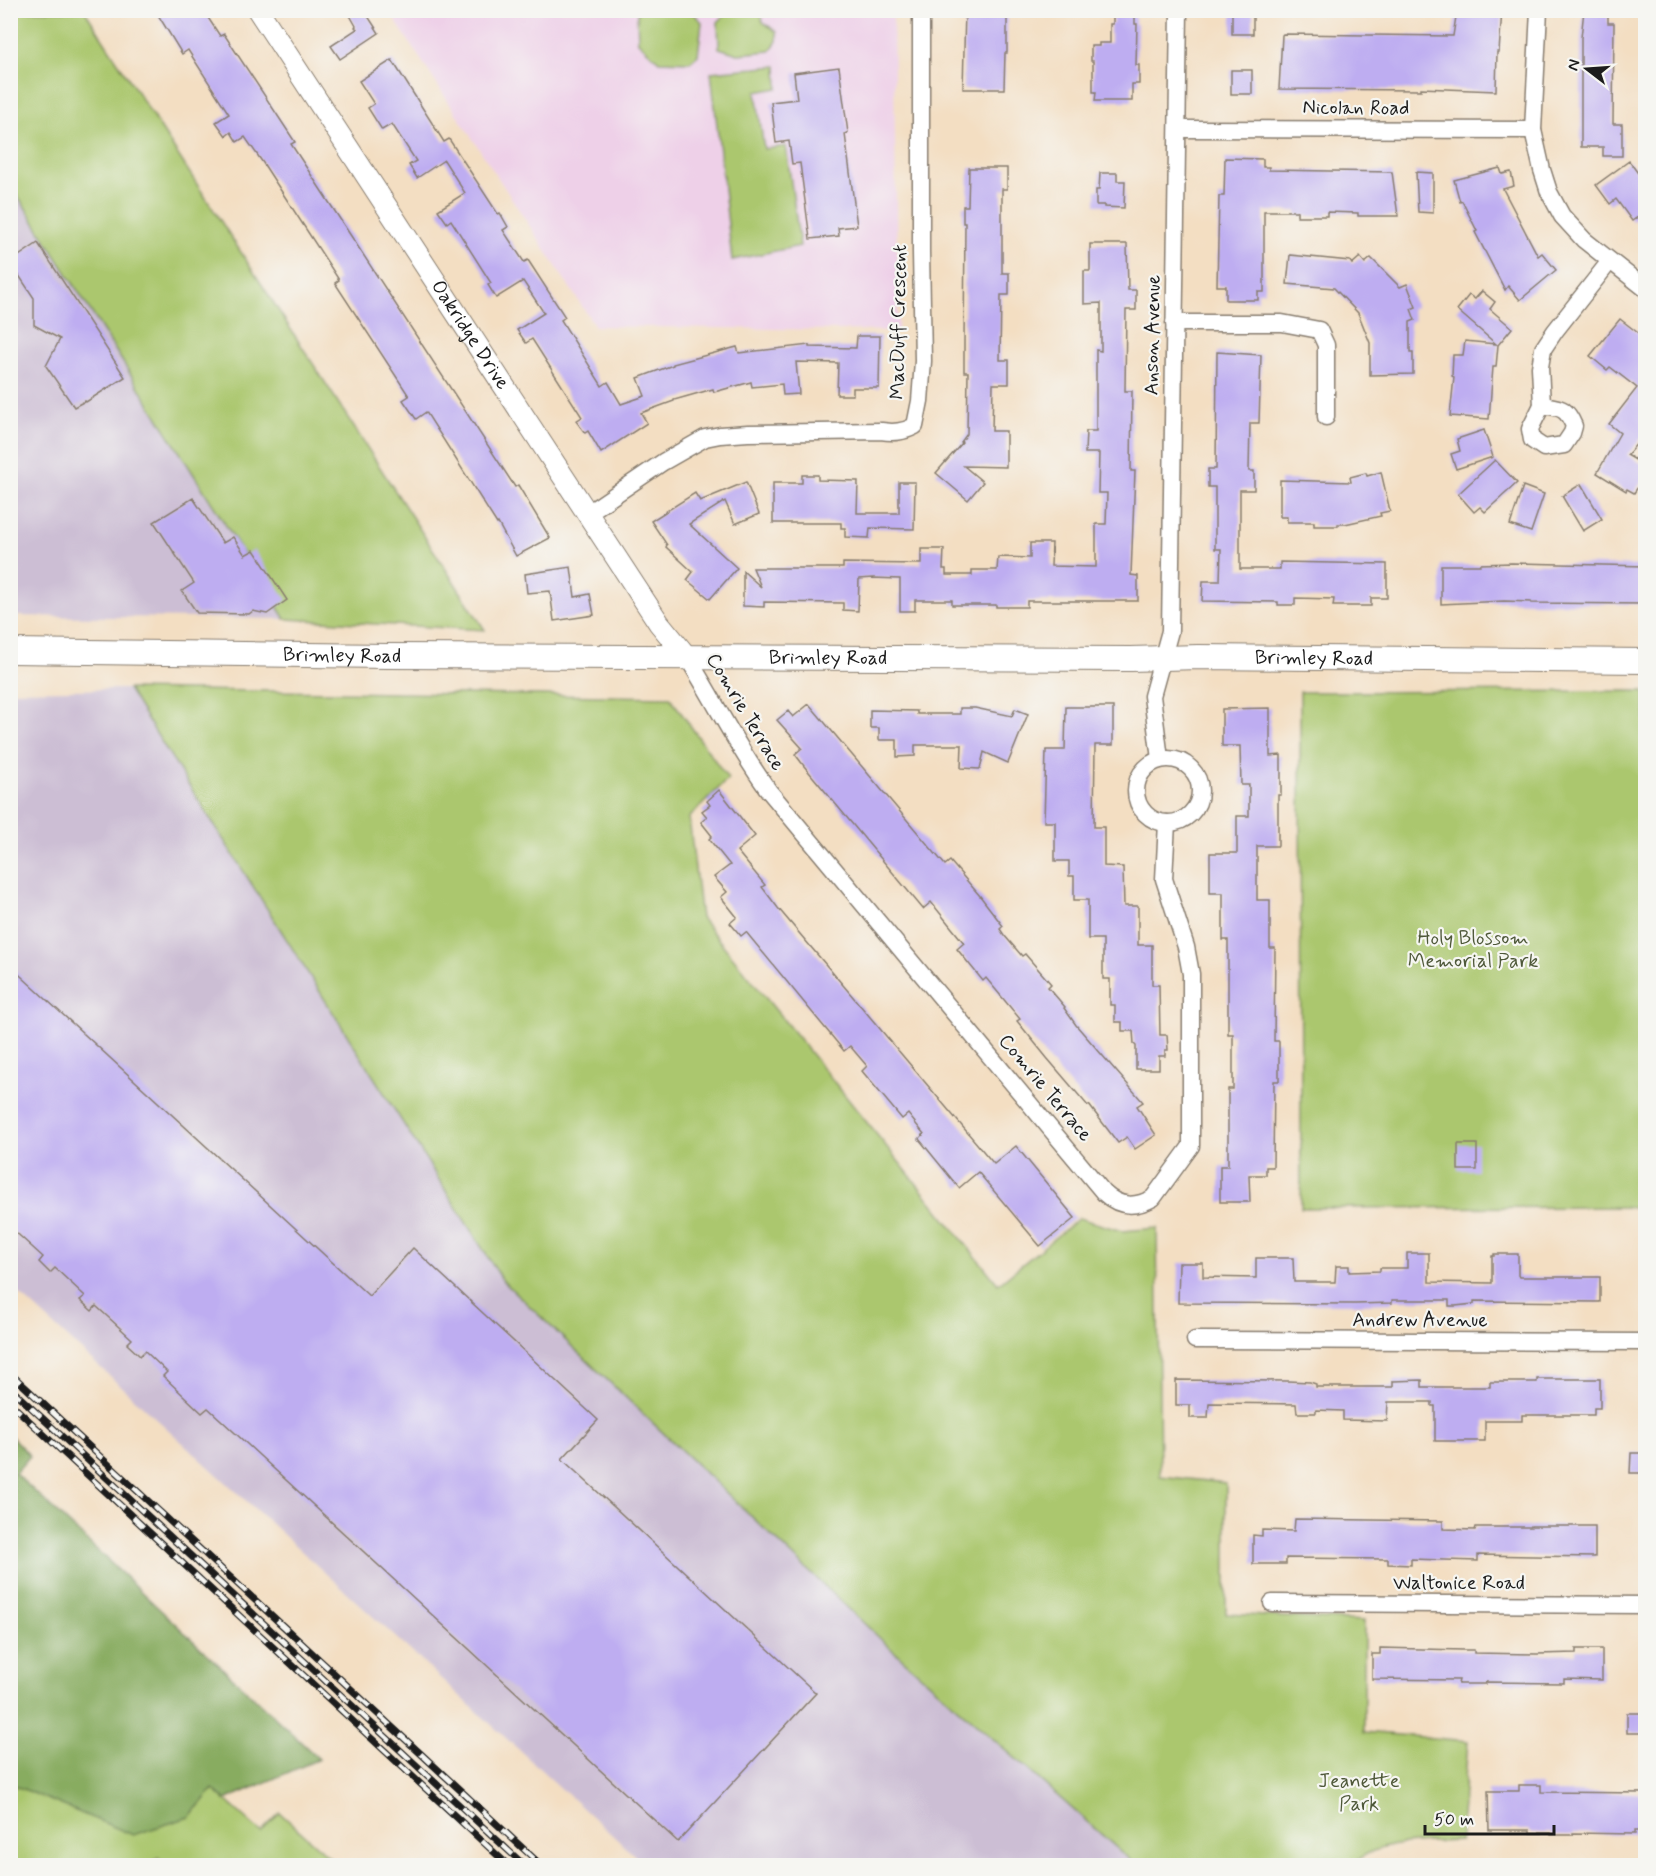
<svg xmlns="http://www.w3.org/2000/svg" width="1656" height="1876" font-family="Mynerve,sans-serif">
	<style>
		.built { fill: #eed0e8 }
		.industrial { fill: #ccbed4 }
		.green { fill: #abc76e; stroke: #647245; stroke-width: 1.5 }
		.forest { fill: #88ac61; stroke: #52643e; stroke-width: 1.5 }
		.building { fill: #beadf1 }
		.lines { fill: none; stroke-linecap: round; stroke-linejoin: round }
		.minor-casing { stroke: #887d6f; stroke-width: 19 }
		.tertiary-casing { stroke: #887d6f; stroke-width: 23 }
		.secondary-casing { stroke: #887d6f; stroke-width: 26 }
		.minor { stroke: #fff; stroke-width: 16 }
		.tertiary { stroke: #fff; stroke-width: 21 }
		.secondary { stroke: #fff; stroke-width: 24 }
		.rail-casing { stroke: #1c1c1c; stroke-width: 7 }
		.rail { stroke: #f6f6f2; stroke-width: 4.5; stroke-dasharray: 14; stroke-linecap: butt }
		.labels { text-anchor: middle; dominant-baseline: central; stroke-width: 4.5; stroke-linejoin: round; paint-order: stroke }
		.street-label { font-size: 20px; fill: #1c1c1c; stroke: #f6f6f2 }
		.park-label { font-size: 20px; fill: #4e5839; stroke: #f6f6f2 }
	</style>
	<rect width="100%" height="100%" fill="#f6f6f2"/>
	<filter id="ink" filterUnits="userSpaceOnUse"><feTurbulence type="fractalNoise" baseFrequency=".0167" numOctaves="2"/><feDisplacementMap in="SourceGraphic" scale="12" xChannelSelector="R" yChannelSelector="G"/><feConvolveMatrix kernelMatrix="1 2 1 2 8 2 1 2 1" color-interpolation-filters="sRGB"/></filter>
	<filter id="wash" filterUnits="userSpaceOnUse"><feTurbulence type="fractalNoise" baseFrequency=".008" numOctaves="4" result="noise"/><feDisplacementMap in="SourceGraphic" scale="24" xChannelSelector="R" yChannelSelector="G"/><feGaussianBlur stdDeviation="1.35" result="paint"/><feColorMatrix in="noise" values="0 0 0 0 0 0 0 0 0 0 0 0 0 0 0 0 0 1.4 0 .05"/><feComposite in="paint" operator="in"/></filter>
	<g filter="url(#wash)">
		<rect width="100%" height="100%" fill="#f3dec2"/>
		<path class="built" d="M807,10V13L893,14L898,331L595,326L389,11Z"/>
		<g class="industrial">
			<path d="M11,185L285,619L11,616Z"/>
			<path d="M128,689L503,1281L889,1647L1136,1865H645L11,1286L10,691Z"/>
		</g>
		<g class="green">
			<path d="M641,10L691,11L702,22L698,55L690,62L659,61L638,42L637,13Z"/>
			<path d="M11,11H85L485,630L285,619L11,185Z"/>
			<path d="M728,12L760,13L763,22L777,32V41L770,51L738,54L719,48L718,22Z"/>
			<path d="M777,66L778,88L756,92L764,149L786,146L800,246L732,260L711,72Z"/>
			<path d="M128,689L670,697L728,779L689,818L701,918L998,1284L1079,1218L1122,1231L1157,1228L1160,1476L1226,1483V1614L1364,1621V1732L1468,1741L1460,1841C1426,1843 1377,1839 1352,1865H1136L889,1647L503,1281Z"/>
			<path d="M1645,691V1207L1301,1208L1300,692Z"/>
			<path d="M11,1749L189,1817L213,1789L261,1832L280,1813L338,1865L168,1866L158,1857L151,1865L11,1866Z"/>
		</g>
		<path class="forest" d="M11,1436L30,1456L15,1473L319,1759L225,1800L213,1789L189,1817L133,1835L11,1784Z"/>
		<g id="blocks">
			<g class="building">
				<path d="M155,10H203L220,36L224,34L295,142L291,144L351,236L515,487L518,485L550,538L516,556L498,523L497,524L426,412L416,419L403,400L409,396L335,283L339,280L263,163L245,137L237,142L231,132L226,136L216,122L229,114L188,50L182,54Z"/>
				<path d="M347,10H364L379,33L340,59L331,46L357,29L355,27L356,26Z"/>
				<path d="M965,10H1007V53H1005L1004,89H963Z"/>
				<path d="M1457,10H1502L1499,52H1497L1496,91L1421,88V90L1279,89L1282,35L1283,34L1453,36Z"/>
				<path d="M1584,10H1608V23H1614L1613,124H1622V156H1603V147H1581V38Z"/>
				<rect x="1232" y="11" width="21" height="23"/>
				<path d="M1113,15H1135V24H1137L1136,65H1139V84H1132V101H1095L1096,92H1093V61H1091V46H1099V43H1110V24H1113Z"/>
				<path d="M392,60L444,142L449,139L498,214L500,213L508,227L503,230L524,262L528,260L565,317L561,320L602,386L608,382L621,404L645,396L638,378L673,365V364L737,347L739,353L809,345V347L856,348L857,336H880L879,388H853V395H837L838,363L796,362L799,394L783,395L782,384L752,387L751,382L714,392L713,389L674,400V401L641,413L647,423L601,453L588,431L585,433L576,421L582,417L532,339L526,343L517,330L544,313L523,281L496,298L488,285L491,283L451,220L447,223L438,210L465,193L444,160L417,178L409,165L416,161L392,124L382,130L368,108L374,104L359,81Z"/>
				<path d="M839,67L848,133L845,134L857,226L838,228L839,236L810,239L800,163L792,164L789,141L776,143L771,102L797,99L794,73Z"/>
				<rect x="1231" y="70" width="21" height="24"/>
				<path d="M1225,158L1263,159V167H1269V170L1392,172L1398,216H1358V213L1327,212V216H1297V211H1264V292H1258V300H1226V286H1217L1219,196H1224Z"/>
				<path d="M1629,161L1646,184V211L1632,221L1616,199L1610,204L1596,185Z"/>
				<path d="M969,168H1007V189H1002V273H1009V295H1001L1000,360H1009V384H993L992,431H1006V467L964,466L983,482L968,500L936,473L962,443L961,442L967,434L968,372H964V342L965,223H963V206H968Z"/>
				<path d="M1500,168L1502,174L1511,172L1514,186L1503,189L1538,256L1542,253L1556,270L1520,300L1508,286L1505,290L1475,232L1477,231L1462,201L1460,202L1454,180Z"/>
				<path d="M1416,172L1433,173V213L1418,212Z"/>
				<path d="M1100,173H1117V181H1125L1124,208L1104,207V205H1096V190H1099Z"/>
				<path d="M38,243L125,377L86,402L85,401L74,407L46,366L60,339L34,325V298L10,262Z"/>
				<path d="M1090,244H1127L1128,290H1136V310H1126L1125,391H1132L1131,471H1135L1131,575L1138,576V601H1027V607H996V605H952V600H915V611H900V579L873,578L859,579L858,611L843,610V603L764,602V607L743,606V571L761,587L753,568H843V563L921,564V549H944L943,569H946V575H972V570H997L998,557L1030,558V543H1052L1051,566L1096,567V524H1106L1107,493H1098L1099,453H1085L1086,431H1096V350L1101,351V303L1084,304V271H1090Z"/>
				<path d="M1290,255L1350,261L1352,264L1360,257L1365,263L1371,258L1400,287L1407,284L1416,307L1411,309L1415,320L1410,322V352H1413V374L1370,375V343L1358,313L1334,288L1287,284Z"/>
				<path d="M1482,291L1495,302L1490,309L1512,328L1498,345L1496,367H1493L1489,419L1450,416L1454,377L1452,376L1453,355H1463L1465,341L1496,344L1457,310L1469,295L1475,299Z"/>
				<path d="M1620,319L1646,339V433L1627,455L1646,466V475L1634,493L1627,489L1626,491L1597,473L1620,433L1609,424L1637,388L1610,367L1607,370L1590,356Z"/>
				<path d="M1217,352L1261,355L1259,423H1250L1249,471H1254V490H1240V569H1280V562L1387,564V598H1371V606H1333L1334,599L1295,598V605H1278V602L1202,601L1203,581H1220L1221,549H1215V487H1208V469H1216Z"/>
				<path d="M1484,430L1493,457L1456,469L1451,454L1460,451L1457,439Z"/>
				<path d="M1495,460L1517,483L1485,512L1480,507L1474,512L1458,494Z"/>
				<path d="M1381,472L1390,511L1380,513L1381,516L1345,524H1338V526H1314V522H1287V517H1280V480L1351,482L1350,477L1366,473L1367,476Z"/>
				<path d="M802,475H818V480L858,481L857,513H899V482H915L914,529L870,528L869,538L845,537V528H841V523H773V483H802Z"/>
				<path d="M746,482L759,514L735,524L725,501L689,524L737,568L710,599L687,580L693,572L666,547L667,545L651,521L695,493L700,501Z"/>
				<path d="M1581,484L1602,519L1583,531L1562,496Z"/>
				<path d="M1523,486L1544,494L1531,532L1510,525Z"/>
				<path d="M193,498L223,543L233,537L245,555L254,550L287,600L267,614L253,611L249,614L197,613L182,591L194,583L154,522Z"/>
				<path d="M1512,563L1646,566V604L1531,603V602L1504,601L1441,604V565H1480V564Z"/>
				<path d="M571,567L575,597L590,594L594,615L554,621L550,591L527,593L525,574Z"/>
				<path d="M809,704L945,865L950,861L980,896L1003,926L1000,929L1004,935L1022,956L1025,954L1051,984L1048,987L1065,1007L1064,1008L1076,1025L1143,1102L1137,1106L1156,1135L1135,1149L1127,1137L1118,1143L1089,1105L1088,1106L1047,1058L1017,1021L1020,1019L996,990L986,978L983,981L957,949L964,943L931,902L923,909L804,766L795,754L802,748L777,720L788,711L793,717Z"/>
				<path d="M1066,707H1113V745H1095L1094,827H1104V866L1123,867L1124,906H1138V945H1152V985H1159L1160,1035H1167L1168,1050H1165V1056H1159V1069H1136V1046L1134,1044L1133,1031H1122V1022H1115V1005H1110V979H1103V939H1088V900H1074V876H1069V861H1055V822H1044L1046,750H1065Z"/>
				<path d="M960,708H975L1012,716L1015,709L1028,714L1008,763L984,752L980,769L961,768L962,745H915V756L897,757V740H879V728H870V710L917,711V714H960Z"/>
				<path d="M1270,708V756L1281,755V795H1278V846H1257V900H1270V948H1275L1274,1041H1279V1081H1274L1273,1167H1266V1175H1249L1250,1202H1220V1166H1228V1089H1233V1034H1228V940H1223V893H1210V853H1237V816H1249V785H1241L1240,746H1222V709Z"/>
				<path d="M719,790L755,836L737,851L765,885L762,887L778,908L994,1164L1016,1146L1075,1218L1040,1246L978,1172L959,1188L919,1139L924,1134L908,1114L902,1119L862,1071L867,1066L850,1046L844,1051L746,932L741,936L730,923L737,917L721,897L727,892L714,877L730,865L709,839L712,836L701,822L707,817L702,811L710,805L707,801Z"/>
				<path d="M10,966L369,1296L413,1248L598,1420L562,1459L816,1693L678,1842L208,1408L202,1413L163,1376L167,1372L145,1351L140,1356L127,1344L132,1339L96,1306L92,1311L80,1300L85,1296L55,1268L50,1273L39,1262L43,1257L10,1227Z"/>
				<rect x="1458" y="1144" width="19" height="26"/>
				<path d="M1407,1253H1429V1282L1492,1283V1256H1494V1254H1518V1275L1519,1277H1600V1302L1474,1301V1304L1455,1306H1449V1300H1392V1303L1355,1304L1178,1303L1179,1263H1203V1277L1256,1278V1258H1293L1294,1282H1335L1336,1266H1349V1272L1380,1271V1268H1407Z"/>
				<path d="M1537,1379H1600V1408H1594V1415H1522V1421H1485V1441H1435V1406H1432V1402H1388L1387,1421L1343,1420V1411L1316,1410V1413H1297L1296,1404L1209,1403L1208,1418H1190V1405H1176V1380L1287,1381L1310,1382L1316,1384V1387H1393V1381L1422,1380V1387H1490V1382H1537Z"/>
				<path d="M1631,1453H1646V1473H1630Z"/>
				<path d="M1295,1519L1443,1521V1529L1475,1530L1476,1527H1531V1526H1595V1557L1478,1555V1561L1411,1559V1565L1388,1564V1559L1286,1558V1564H1253V1535L1262,1536V1530L1294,1531Z"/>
				<path d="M1380,1648L1463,1650H1474V1653L1537,1654L1576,1653V1649H1602V1680L1564,1679V1683L1485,1682V1684H1458L1459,1680L1372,1679V1654H1380Z"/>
				<rect x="1627" y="1713" width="19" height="20"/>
				<path d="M1519,1785H1541V1792L1646,1793V1831H1635V1834L1573,1833V1835H1551V1833H1530V1830H1489L1488,1791H1519Z"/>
			</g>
		</g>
	</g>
	<g filter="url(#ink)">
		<use href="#blocks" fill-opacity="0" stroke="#887d6f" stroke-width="1.5"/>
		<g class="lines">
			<g class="minor-casing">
				<g id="minor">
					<path d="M1539,10L1533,130L1542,170L1549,192L1562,216L1584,240L1646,289"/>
					<path d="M1178,129L1533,130"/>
					<path d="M1174,323H1282L1319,330L1326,345V417"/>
					<path d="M1542,405L1540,367L1543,349L1555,331L1610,261"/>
					<path d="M1542,405C1561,408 1566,407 1574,426L1572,433L1564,445L1544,448L1532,440L1530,429Z"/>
					<path d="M588,513L663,462L705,438L720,435L748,433L881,431C894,433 903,432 915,426L920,401L923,361L921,252V10"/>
					<path d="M687,657C715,701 737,748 769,791L1104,1193C1119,1207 1135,1208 1153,1198L1191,1146V974L1186,947L1164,879L1167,823"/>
					<circle cx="1168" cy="791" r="32"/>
					<path d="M1160,759L1152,696L1170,631L1179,10"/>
					<path d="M1195,1340L1646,1342"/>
					<path d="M1272,1603L1646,1605"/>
				</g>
			</g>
			<g class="tertiary-casing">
				<g id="tertiary">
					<path id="s1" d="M258,10L659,623L687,657"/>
				</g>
			</g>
			<g class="secondary-casing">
				<g id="secondary">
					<path id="s2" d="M10,651L387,656L1131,659L1198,657L1646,661"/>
				</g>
			</g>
			<use href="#minor" class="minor"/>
			<use href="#tertiary" class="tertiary"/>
			<use href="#secondary" class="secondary"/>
			<g class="rail-casing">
				<g id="rail">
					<path d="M10,1373L542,1866"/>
					<path d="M10,1388L525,1866"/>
					<path d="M10,1403L509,1866"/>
				</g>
			</g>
			<use href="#rail" class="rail"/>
		</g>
	</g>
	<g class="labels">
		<g class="street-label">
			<text x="1356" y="108">Nicolan Road</text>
			<text transform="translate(899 322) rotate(-89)">MacDuff Crescent</text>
			<text stroke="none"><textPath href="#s1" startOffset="388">Oakridge Drive</textPath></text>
			<text transform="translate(1153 335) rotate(-89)">Anson Avenue</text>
			<text stroke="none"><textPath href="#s2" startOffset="332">Brimley Road</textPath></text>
			<text stroke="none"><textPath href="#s2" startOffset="818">Brimley Road</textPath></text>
			<text stroke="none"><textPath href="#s2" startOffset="1304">Brimley Road</textPath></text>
			<text transform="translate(745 712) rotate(59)">Comrie Terrace</text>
			<text transform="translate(1045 1088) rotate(50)">Comrie Terrace</text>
			<text x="1420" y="1320">Andrew Avenue</text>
			<text x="1459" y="1583">Waltonice Road</text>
		</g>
		<g class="park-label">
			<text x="1473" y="938">Holy Blossom<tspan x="1473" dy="23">Memorial Park</tspan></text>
			<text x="1359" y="1781">Jeanette<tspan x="1359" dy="23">Park</tspan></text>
		</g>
	</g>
	<rect width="1656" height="1876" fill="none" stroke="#f6f6f2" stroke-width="36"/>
	<g transform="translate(1587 69) rotate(287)" stroke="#f6f6f2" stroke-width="4.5" paint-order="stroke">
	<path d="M0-4.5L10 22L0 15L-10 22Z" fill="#1c1c1c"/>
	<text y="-9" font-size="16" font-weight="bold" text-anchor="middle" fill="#1c1c1c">N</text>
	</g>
	<path d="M1425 1825v9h129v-9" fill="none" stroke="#1c1c1c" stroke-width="3"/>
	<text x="1434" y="1825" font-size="18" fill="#1c1c1c" stroke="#f6f6f2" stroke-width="4.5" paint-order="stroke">50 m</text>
</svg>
